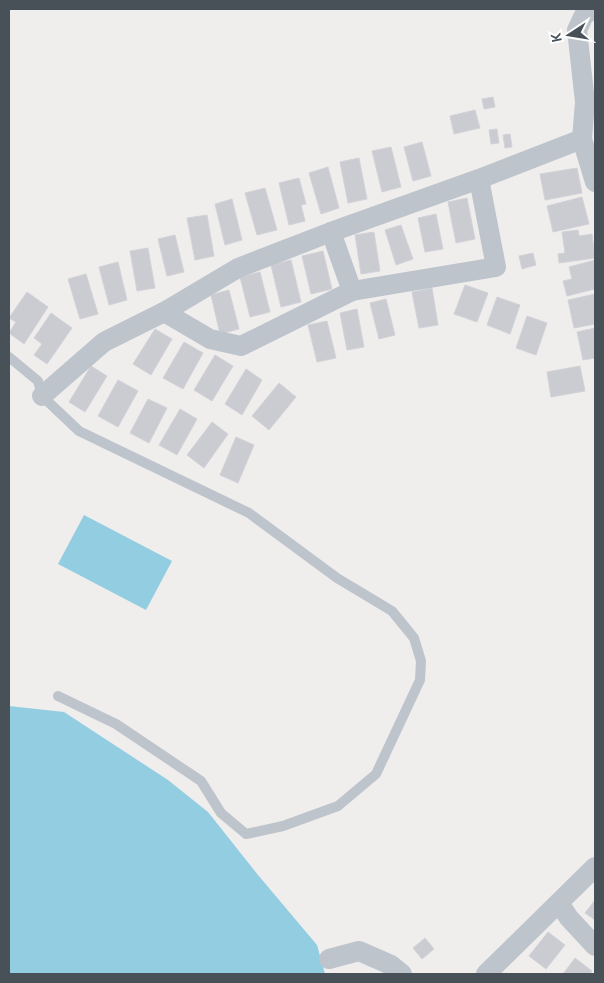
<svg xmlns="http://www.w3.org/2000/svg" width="604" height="983" font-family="Cabin,sans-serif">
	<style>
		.water { fill: #92cde1 }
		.building { fill: #cbccd1; stroke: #d2d3d8 }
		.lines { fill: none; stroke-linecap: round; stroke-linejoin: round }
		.lane { stroke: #bdc4cb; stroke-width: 10 }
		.street { stroke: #bdc4cb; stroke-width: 20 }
	</style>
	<rect width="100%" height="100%" fill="#f0eded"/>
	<g class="water">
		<path d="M84,515L172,561L146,610L58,564Z"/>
		<path d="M9,706L64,712L168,780L208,812L258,875L317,945L325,974H9Z"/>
	</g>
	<g class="building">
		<path d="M493,97L495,107L484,109L482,99Z"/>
		<path d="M475,110L480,128L454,134L450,116Z"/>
		<path d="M497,129L499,143L491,144L489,130Z"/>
		<path d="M510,134L512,147L505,148L503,135Z"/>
		<path d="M422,142L431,176L413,181L404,147Z"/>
		<path d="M391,147L401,187L382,192L372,151Z"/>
		<path d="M359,158L367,199L348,203L340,162Z"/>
		<path d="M328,167L339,208L321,214L309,173Z"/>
		<path d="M577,168L582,193L545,200L540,174Z"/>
		<path d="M299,178L306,204L301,205L305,221L289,225L279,183Z"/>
		<path d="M265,188L277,230L257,235L245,193Z"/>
		<path d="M582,197L589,224L553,232L547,206Z"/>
		<path d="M467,198L475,239L456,243L448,202Z"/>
		<path d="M232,199L242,240L225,245L215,204Z"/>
		<path d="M436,214L443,249L425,252L418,218Z"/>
		<path d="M207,215L214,256L195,260L187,218Z"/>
		<path d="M401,225L413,259L396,265L385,230Z"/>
		<path d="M578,230L579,236L592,234L595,258L559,263L558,254L565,253L562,232Z"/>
		<path d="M374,232L380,271L361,274L355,235Z"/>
		<path d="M175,235L184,272L167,276L158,239Z"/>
		<path d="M148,248L155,288L137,291L130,251Z"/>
		<path d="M323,251L332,289L311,294L302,256Z"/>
		<path d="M533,253L536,265L522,269L519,256Z"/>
		<path d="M291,260L301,302L281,307L271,265Z"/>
		<path d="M595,260V289L567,296L563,281L572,279L569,267Z"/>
		<path d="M118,262L127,300L109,305L99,267Z"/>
		<path d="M260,272L270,312L250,317L240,277Z"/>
		<path d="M86,274L98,314L80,319L68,279Z"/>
		<path d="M465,285L488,293L477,322L454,314Z"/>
		<path d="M432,288L438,325L419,328L412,292Z"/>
		<path d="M229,290L239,329L220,334L211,295Z"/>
		<path d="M27,292L48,307L24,344L9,333L16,322L9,318Z"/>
		<path d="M595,294V324L574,328L568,300Z"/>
		<path d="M497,297L520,305L510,334L487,325Z"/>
		<path d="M386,299L395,335L379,339L370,303Z"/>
		<path d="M357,309L364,347L347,350L340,313Z"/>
		<path d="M51,313L72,328L47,364L34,355L42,344L34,338Z"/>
		<path d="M527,316L547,323L536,355L516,348Z"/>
		<path d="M327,321L336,358L317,362L308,325Z"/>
		<path d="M595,328V358L583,360L577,332Z"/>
		<path d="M155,329L172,339L151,375L133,364Z"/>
		<path d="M184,342L203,353L183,389L163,378Z"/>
		<path d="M215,355L233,366L212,401L194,390Z"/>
		<path d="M91,366L107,376L85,412L69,402Z"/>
		<path d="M580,366L585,391L551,397L547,372Z"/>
		<path d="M246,369L262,380L242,415L225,404Z"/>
		<path d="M118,380L138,391L118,427L98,416Z"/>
		<path d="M279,383L296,397L269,430L252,416Z"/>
		<path d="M148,399L167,408L149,443L130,433Z"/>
		<path d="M180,409L197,419L177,455L159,445Z"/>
		<path d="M212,422L228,434L204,468L187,455Z"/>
		<path d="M236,437L254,445L238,483L220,475Z"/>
		<path d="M595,900V920L585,913Z"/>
		<path d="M548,932L565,945L546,969L529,956Z"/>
		<path d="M425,938L434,949L422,959L413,948Z"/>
		<path d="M575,958L592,971L590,974H563Z"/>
	</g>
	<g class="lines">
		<path class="lane" d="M9,357L38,381L42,396L79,431L249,513L337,578L392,611L414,638L421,661L420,680L376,774L338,806L283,826L246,834L221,813L201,781L116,724L58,696"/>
		<g class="street">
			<path d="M594,9L584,15L577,30L585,102L582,139L595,182"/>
			<path d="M331,232L352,291"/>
			<path d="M164,312L210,339L241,346L352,291L496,267L479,179"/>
			<path d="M42,396L104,342L164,312L238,268L331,232L479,179L582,139"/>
			<path d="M559,903L569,918L595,946"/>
			<path d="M329,959L359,951L391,965L402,974"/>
			<path d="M486,974L595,867"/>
		</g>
	</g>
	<rect width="604" height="983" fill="none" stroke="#485058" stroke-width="20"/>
	<g transform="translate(569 35) rotate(258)" stroke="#ffffff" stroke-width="4" paint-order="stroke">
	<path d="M0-4L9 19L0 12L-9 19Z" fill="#485058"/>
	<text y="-8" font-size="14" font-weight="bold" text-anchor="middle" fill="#485058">K</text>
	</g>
</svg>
